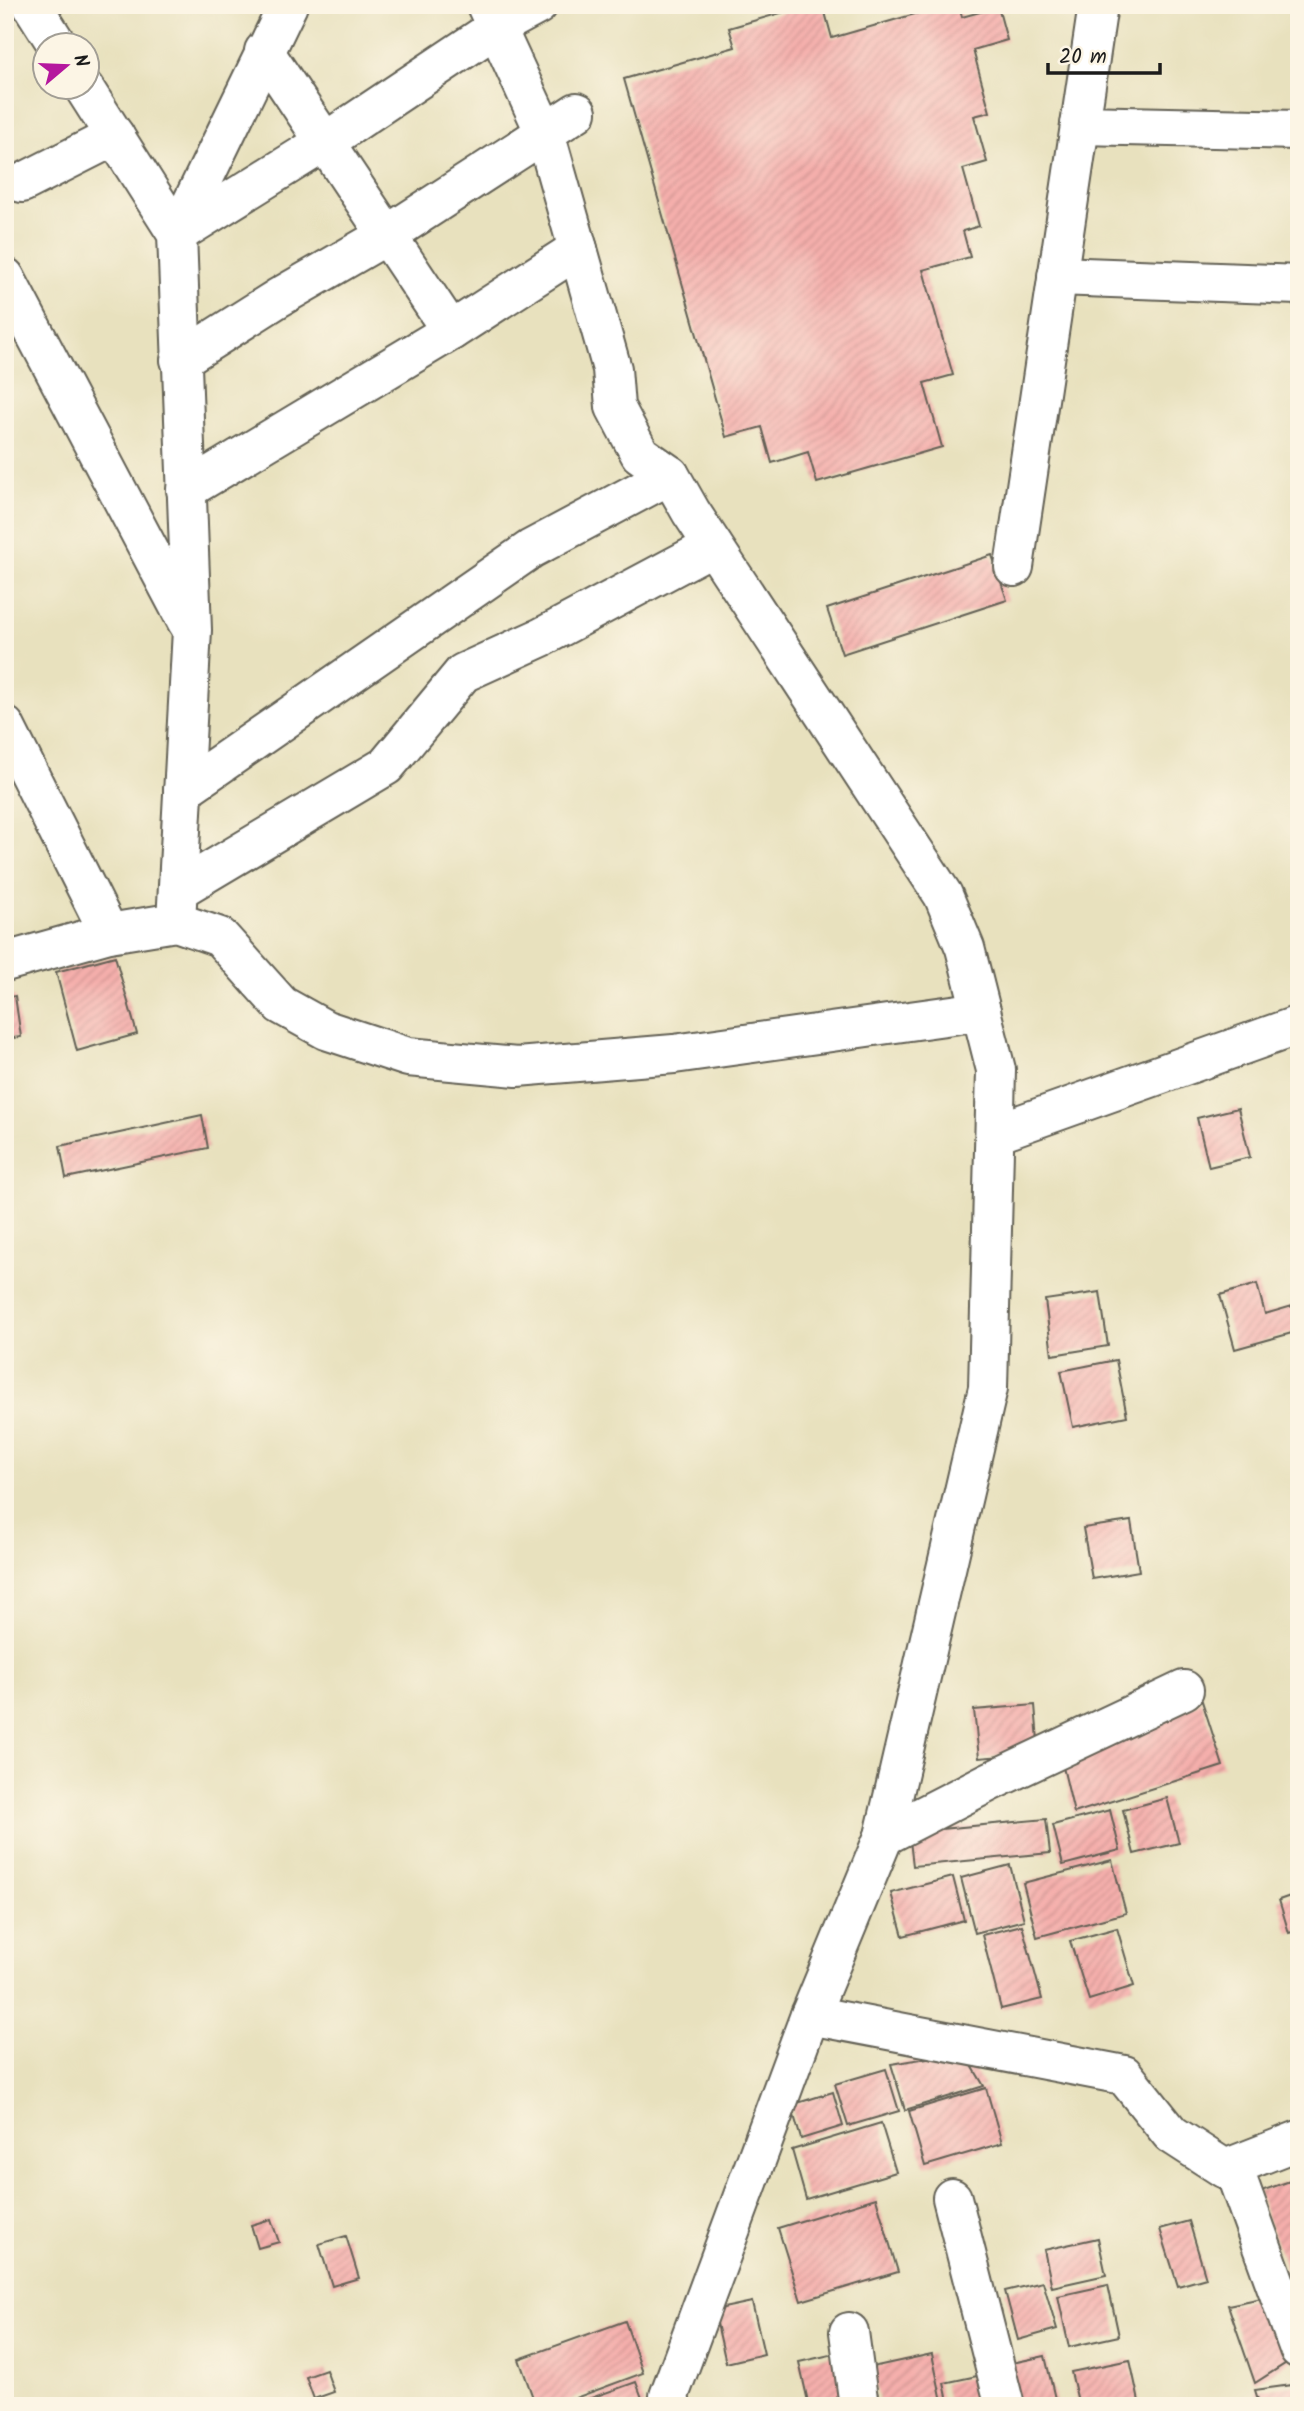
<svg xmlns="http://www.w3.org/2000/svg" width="1304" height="2411" font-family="Kalam,sans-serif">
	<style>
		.building { fill: url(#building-hatch) }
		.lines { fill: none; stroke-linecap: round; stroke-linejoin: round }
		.street-casing { stroke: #636155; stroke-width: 42 }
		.street { stroke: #fff; stroke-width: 38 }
	</style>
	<defs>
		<pattern id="building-hatch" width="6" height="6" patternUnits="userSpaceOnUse" patternTransform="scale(1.75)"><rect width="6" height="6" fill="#f5afac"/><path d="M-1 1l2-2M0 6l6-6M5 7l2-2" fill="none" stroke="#d19693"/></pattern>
	</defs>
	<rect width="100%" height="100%" fill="#fcf5e5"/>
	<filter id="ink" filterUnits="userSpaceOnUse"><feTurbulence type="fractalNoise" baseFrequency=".0143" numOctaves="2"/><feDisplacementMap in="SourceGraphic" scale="14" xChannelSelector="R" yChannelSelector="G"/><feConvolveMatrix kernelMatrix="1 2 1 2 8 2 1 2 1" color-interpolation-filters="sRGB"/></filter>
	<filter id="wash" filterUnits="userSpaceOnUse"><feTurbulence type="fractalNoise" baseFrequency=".00686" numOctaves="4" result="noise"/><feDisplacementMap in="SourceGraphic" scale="28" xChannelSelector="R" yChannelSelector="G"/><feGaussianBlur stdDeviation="1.57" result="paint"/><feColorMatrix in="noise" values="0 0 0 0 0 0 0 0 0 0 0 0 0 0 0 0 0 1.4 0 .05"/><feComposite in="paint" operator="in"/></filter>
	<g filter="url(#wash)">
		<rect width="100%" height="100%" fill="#e8e1be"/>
		<g id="blocks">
			<g class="building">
				<path d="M808,5H823L832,38L946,5H959L962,17L998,7L1007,40L973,50L990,112L974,116L987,162L963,169L979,226L963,231L970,257L923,270L953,375L924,383L942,447L817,483L808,452L772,463L762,427L726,437L624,79L735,47L729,28Z"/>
				<path d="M992,555L1007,600L842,654L827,609Z"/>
				<path d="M115,956L137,1034L77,1051L56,972Z"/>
				<path d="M15,996L21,1037L5,1039V998Z"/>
				<path d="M1238,1108L1250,1157L1209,1167L1197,1118Z"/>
				<path d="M202,1115L208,1148L66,1178L60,1146Z"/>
				<path d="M1257,1284L1265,1314L1299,1304V1331L1235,1349L1220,1295Z"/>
				<path d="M1100,1292L1108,1346L1052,1355L1045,1300Z"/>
				<path d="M1116,1360L1127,1416L1073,1427L1061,1371Z"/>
				<path d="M1131,1521L1139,1571L1092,1579L1083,1528Z"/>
				<path d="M1202,1701L1223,1766L1074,1813L1063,1767Z"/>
				<path d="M1035,1705L1039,1753L979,1758L974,1710Z"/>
				<path d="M1167,1798L1179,1843L1134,1854L1123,1810Z"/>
				<path d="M1110,1810L1120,1850L1063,1865L1053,1825Z"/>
				<path d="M1046,1819L1050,1853L913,1866L909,1832Z"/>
				<path d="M1112,1860L1126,1913L1037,1937L1023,1883Z"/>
				<path d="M1010,1865L1024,1920L975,1933L961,1878Z"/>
				<path d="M953,1877L964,1920L903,1936L891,1893Z"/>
				<path d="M1299,1893V1930L1289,1933L1279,1900Z"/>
				<path d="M1022,1925L1042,1999L1001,2009L982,1935Z"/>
				<path d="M1117,1928L1134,1986L1089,2000L1070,1941Z"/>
				<path d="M964,2052L984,2086L905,2110L891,2064Z"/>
				<path d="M886,2069L899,2111L848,2126L835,2084Z"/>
				<path d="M986,2088L1002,2143L925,2166L909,2111Z"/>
				<path d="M833,2092L843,2126L801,2139L791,2105Z"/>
				<path d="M881,2123L896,2172L806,2199L792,2150Z"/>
				<path d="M1299,2178V2281L1291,2284L1258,2192Z"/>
				<path d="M876,2198L898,2272L801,2301L778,2228Z"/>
				<path d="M271,2219L279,2242L258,2248L251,2225Z"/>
				<path d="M1189,2221L1206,2278L1178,2286L1160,2229Z"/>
				<path d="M346,2236L359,2278L332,2286L319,2244Z"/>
				<path d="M1098,2238L1106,2275L1052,2287L1044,2250Z"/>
				<path d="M1043,2282L1057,2329L1018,2340L1005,2291Z"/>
				<path d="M1108,2285L1119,2336L1069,2347L1058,2296Z"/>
				<path d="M1267,2297L1291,2360L1255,2383L1228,2305Z"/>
				<path d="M752,2302L764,2354L726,2363L714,2310Z"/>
				<path d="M625,2321L643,2373L554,2406H536L519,2359Z"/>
				<path d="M839,2353L845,2406H809L799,2362Z"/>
				<path d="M932,2354L943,2406H880L872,2367Z"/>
				<path d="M1045,2356L1056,2403L1008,2406L998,2366Z"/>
				<path d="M1130,2360L1140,2406H1079L1071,2372Z"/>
				<path d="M326,2370L334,2392L314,2399L306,2377Z"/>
				<path d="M996,2372L1003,2406H949L944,2383Z"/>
				<path d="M636,2382L645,2406H591L588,2399Z"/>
				<path d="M1299,2384V2406H1260L1255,2390Z"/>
			</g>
		</g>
	</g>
	<g filter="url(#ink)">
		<use href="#blocks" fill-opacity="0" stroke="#636155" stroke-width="2"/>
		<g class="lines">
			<g class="street-casing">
				<g id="street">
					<path d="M32,5L58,46"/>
					<path d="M486,5L545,133L612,369L615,407L640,454L670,475L691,512L943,895L965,948L996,1070L988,1388L884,1836L810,2015L1124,2075L1171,2134L1225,2169L1299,2140"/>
					<path d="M264,51L451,331L578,249"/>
					<path d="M84,88L177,234L192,630L176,922"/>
					<path d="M1080,125L1299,130"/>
					<path d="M22,183L115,136"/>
					<path d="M177,234L325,142L497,27L538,5"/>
					<path d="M177,234L288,5"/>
					<path d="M1057,276L1299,285"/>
					<path d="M5,277L187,622"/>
					<path d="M180,360L278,298L387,235L577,112"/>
					<path d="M186,490L451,331"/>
					<path d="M1014,567L1098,5"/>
					<path d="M5,726L109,933"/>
					<path d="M183,790L531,549L670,475"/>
					<path d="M178,890L386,766L463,673L542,637L713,546"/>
					<path d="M5,962L109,933L176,922L220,937L281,1005L326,1030L408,1057L517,1067L674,1054L981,1011"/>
					<path d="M996,1133L1299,1025"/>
					<path d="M884,1836L989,1782L1184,1690"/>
					<path d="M1233,2167L1299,2349"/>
					<path d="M952,2198L1005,2406"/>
					<path d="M849,2332L859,2406"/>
					<path d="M671,2406L669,2396L810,2015"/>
				</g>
			</g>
			<use href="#street" class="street"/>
		</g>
	</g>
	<rect width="1304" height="2411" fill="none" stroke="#fcf5e5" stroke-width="28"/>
	<g transform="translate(66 66) rotate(71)"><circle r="33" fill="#fcf5e5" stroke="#a29e95" stroke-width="2"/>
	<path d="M0-5L12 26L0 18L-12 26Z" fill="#b5179e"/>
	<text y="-10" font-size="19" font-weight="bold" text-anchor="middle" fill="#1c1c1c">N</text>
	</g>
	<path d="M1048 63v10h112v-10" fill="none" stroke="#1c1c1c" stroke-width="3.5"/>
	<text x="1059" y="63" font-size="21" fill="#1c1c1c" stroke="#fcf5e5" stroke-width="5" paint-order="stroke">20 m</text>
</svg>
